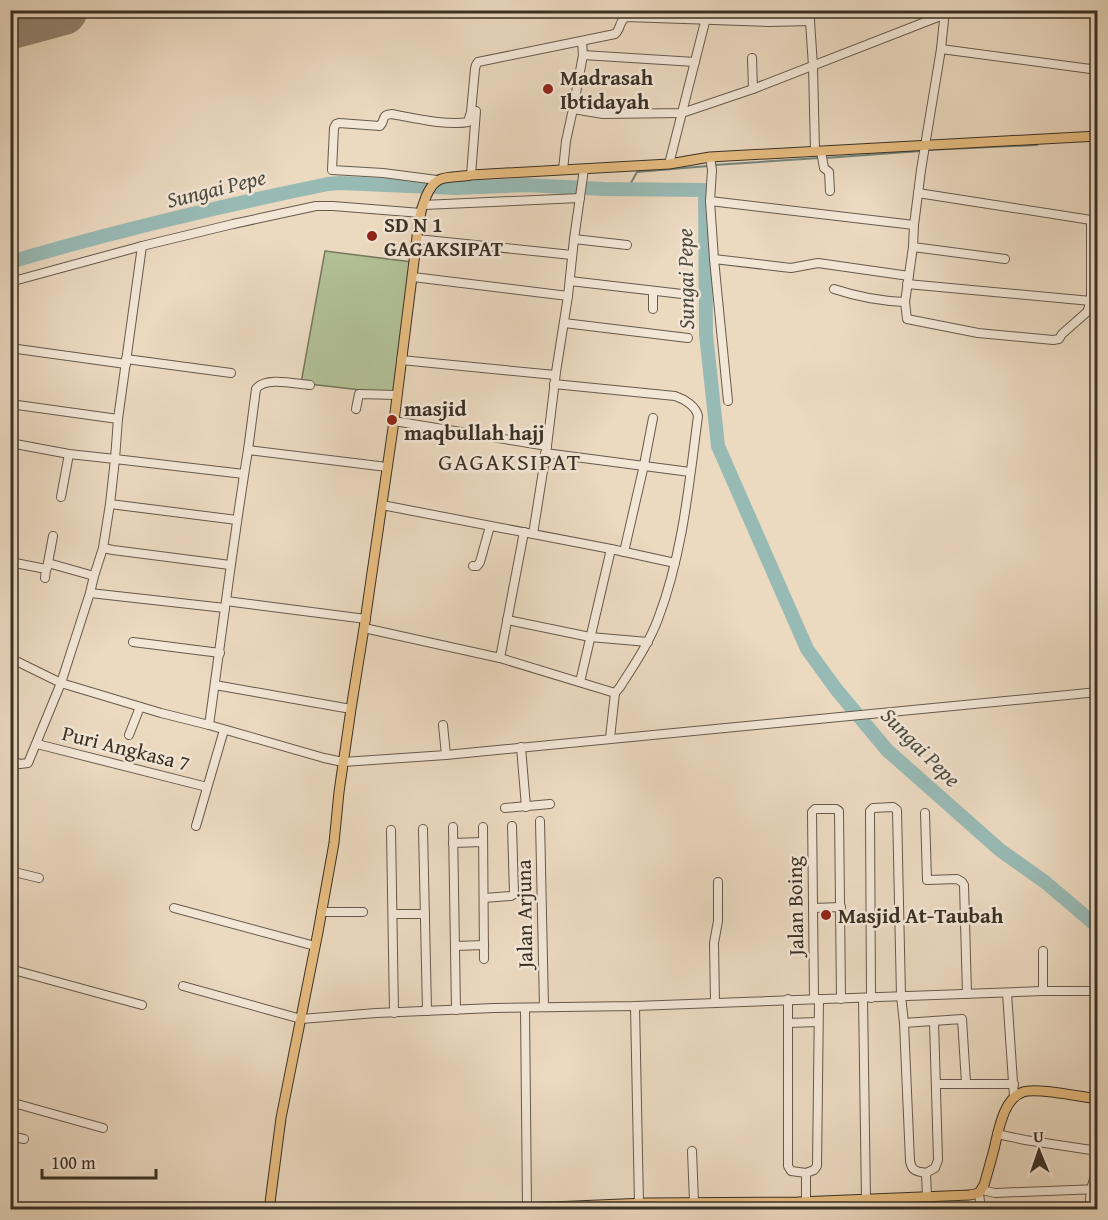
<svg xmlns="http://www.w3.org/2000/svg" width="1108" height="1220" font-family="'Gentium Book Plus',serif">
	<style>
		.green { fill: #b2c096; stroke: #76785e; stroke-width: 1.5 }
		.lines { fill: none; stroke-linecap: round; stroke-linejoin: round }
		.stream { stroke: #72837b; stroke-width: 2 }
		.river { stroke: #98bab5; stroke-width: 14 }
		.runway { stroke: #928472; stroke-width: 51 }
		.minor-casing { stroke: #665a4c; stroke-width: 10 }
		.major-casing { stroke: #3a3025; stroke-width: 11 }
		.minor { stroke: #f2e6d6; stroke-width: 8 }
		.major { stroke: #e6bc80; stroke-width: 9 }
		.poi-dot { fill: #8f2418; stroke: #f2e6d6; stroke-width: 2 }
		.labels { text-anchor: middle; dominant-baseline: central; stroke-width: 5; stroke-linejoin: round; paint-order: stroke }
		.poi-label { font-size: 21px; font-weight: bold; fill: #3a3025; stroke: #f2e6d6; text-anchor: start }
		.street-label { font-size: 21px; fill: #3a3025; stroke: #f2e6d6 }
		.water-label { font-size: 22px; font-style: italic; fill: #4d4c42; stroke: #f2e6d6 }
		.quarter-label { font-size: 24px; letter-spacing: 1.5px; fill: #3a3025; stroke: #f2e6d6 }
	</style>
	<rect width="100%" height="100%" fill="#ebd9c0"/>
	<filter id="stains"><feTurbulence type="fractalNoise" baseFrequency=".00333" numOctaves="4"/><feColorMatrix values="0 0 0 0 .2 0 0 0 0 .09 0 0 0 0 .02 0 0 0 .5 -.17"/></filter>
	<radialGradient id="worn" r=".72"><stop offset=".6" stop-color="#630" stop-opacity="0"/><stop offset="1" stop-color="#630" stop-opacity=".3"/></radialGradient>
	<path class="green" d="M325,251L412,262L394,394L301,383Z"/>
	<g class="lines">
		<g class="stream">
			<path d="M926,150L1037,145"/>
			<path d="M825,158L921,151"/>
			<path d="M714,165L819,158"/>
			<path d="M627,190L637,172L708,166"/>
		</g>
		<path class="river" d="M10,262C115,231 221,206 328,184L340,183L456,188L526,185L605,189L705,190L706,334L718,446L807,649L836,689L887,750L1000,850L1045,882L1098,927"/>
		<path class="runway" d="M10,24L62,10"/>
		<g class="minor-casing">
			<g id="minor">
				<path d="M811,10L810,21L813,66L815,151"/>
				<path d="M945,10L941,49L921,170L914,225L913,247L905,302L907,319L978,333L1053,340L1059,339L1062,334L1087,312L1091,301V220"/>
				<path d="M707,15L722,10"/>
				<path d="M769,22L770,10"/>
				<path d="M941,49L1098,70"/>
				<path d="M583,55L695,62"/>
				<path d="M752,58L753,89"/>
				<path d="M573,109L583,55L582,42"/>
				<path d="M1094,136L1098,104"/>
				<path d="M821,151L824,168L829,172L830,191"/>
				<path d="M710,157L712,170L710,201L714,259L728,401"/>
				<path d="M669,164L708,10"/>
				<path d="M563,170L566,141L573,109L603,114L682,113L753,89L956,10"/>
				<path d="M471,175L476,111"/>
				<path d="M437,180L383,173L332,170L334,128L336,124L339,123L380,126C386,120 380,115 392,114C413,118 448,126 468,122L471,112L475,69L476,65L478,62L615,34C621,29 619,21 626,17L769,22L810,21"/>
				<path d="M918,193L1091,220L1098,219"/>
				<path d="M710,201L914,225"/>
				<path d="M423,205L580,198"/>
				<path d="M417,239L572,255"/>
				<path d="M574,239L627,245"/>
				<path d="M913,247L1005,259"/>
				<path d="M714,259L791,268L818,263L909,276"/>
				<path d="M413,277L568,296"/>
				<path d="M570,281L682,294"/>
				<path d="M10,282L142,246L233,224L316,206H333L421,213"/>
				<path d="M907,284L1091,301"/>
				<path d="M834,289C858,297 880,301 905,302"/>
				<path d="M10,301L14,281"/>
				<path d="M653,309V291"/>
				<path d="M564,323L688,338"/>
				<path d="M10,348L126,364"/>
				<path d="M126,359L231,373"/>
				<path d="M401,360L555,375"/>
				<path d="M10,404L118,419L142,246"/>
				<path d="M356,409L359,394L396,395"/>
				<path d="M118,419L115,459L244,474"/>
				<path d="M394,421L547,446"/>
				<path d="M10,443L69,454L115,459L110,504L103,548L94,576L90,593L61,683L28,763L20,764L10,760"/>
				<path d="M248,450L256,389C265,376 296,384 310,385"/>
				<path d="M545,453L690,472"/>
				<path d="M61,497L69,454"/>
				<path d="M110,504L237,520"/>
				<path d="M382,505L611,549L675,563"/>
				<path d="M533,534L547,446L556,372L568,296L574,239L584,169"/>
				<path d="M103,548L113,550L230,565"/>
				<path d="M624,552L644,465L653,418"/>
				<path d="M10,562L46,569L45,578"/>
				<path d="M48,563L94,576"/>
				<path d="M473,566H477L480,562L490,526"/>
				<path d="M47,568L53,536"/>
				<path d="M10,571L13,562"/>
				<path d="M90,593L225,608"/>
				<path d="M226,601L366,619"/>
				<path d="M507,620L590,637L648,642"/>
				<path d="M364,628L500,658L615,693L620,687C634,665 649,643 658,619C683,553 689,484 698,416C696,406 684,399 675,396L554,384"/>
				<path d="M133,642L220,653"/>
				<path d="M10,658L61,683L161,713L209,725L324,758L343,762L446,755L1098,692"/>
				<path d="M500,658L524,532"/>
				<path d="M10,671L14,660"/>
				<path d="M580,682L611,549"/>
				<path d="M215,685L351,709"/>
				<path d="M209,725C222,633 233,542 248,450L387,467"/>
				<path d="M443,725L446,755"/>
				<path d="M129,735L140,707"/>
				<path d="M610,738L615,693"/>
				<path d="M37,744L207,787"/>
				<path d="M521,747L526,807"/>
				<path d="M505,808L550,804"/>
				<path d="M925,813L927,880L957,879L962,882L964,885L967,994"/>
				<path d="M540,821L544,1007"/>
				<path d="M196,826L224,730"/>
				<path d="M453,827L456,1010"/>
				<path d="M483,827L484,959"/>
				<path d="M423,829L427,1011"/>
				<path d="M391,830L394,1013"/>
				<path d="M453,843L483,842"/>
				<path d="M10,871L39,878"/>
				<path d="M484,898L511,896L514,894L512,826"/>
				<path d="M174,908L315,946"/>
				<path d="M813,908L841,907"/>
				<path d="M321,912H363"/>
				<path d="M393,914H425"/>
				<path d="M455,946L484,945"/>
				<path d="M10,969L142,1005"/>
				<path d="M183,986L301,1019L376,1013L494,1008L635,1006L1043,991H1098"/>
				<path d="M1043,991V951"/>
				<path d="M1007,993L1014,1097"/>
				<path d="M863,998L866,1200"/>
				<path d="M871,998L870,811L873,808L893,807L897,810L901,996L904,1023"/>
				<path d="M788,999V1166L791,1171L806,1173"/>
				<path d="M814,999L812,812L815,809H836L839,811L841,999"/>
				<path d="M715,1003L714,943L718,921V882"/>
				<path d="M635,1006L639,1204"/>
				<path d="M525,1008L527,1208"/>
				<path d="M788,1023L818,1022"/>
				<path d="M1096,1050L1098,995"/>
				<path d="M936,1084H1014"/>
				<path d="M10,1102L103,1128"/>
				<path d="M997,1134L1025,1140L1098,1151"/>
				<path d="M10,1136L24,1139"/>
				<path d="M692,1151L694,1202"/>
				<path d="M926,1173C917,1171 912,1172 910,1161L904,1023L962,1019L966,1083"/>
				<path d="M982,1190L995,1193L1098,1189"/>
				<path d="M979,1193L981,1210"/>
				<path d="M927,1197L926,1173L935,1168L938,1160L934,1021"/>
				<path d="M806,1201V1173L814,1170L817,1166L819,999"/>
				<path d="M1089,1210L1091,1189L1098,1166"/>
			</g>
		</g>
		<g class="major-casing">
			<g id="major">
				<path d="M269,1210L281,1118L318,932L334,843L339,792L351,709L364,628L394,421L419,221C421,209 428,183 441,179C450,176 461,177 471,175L669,164L710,157L1098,136"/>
				<path d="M391,1210L527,1208L646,1203L798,1202L970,1195L979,1193L984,1185C987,1175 990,1164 993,1153C998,1135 1002,1099 1023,1092C1036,1087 1081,1097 1098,1099"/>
			</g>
		</g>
		<use href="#minor" class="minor"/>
		<use href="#major" class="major"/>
	</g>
	<g class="poi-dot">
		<circle cx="548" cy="89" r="6"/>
		<circle cx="372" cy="236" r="6"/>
		<circle cx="392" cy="420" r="6"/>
		<circle cx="826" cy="915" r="6"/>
	</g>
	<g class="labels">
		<g class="poi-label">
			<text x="560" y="77">Madrasah<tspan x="560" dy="24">Ibtidayah</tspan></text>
			<text x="384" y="224">SD N 1<tspan x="384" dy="24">GAGAKSIPAT</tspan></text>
			<text x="404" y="408">masjid<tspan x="404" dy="24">maqbullah hajj</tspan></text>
			<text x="838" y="915">Masjid At-Taubah</text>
		</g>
		<g class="street-label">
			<text transform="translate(126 748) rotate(14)">Puri Angkasa 7</text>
			<text transform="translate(795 906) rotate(-91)">Jalan Boing</text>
			<text transform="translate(524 914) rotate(-91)">Jalan Arjuna</text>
		</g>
		<g class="water-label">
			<text transform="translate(216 188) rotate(-14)">Sungai Pepe</text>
			<text transform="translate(685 279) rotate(-91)">Sungai Pepe</text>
			<text transform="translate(921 747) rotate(45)">Sungai Pepe</text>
		</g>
		<g class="quarter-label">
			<text x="510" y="461">GAGAKSIPAT</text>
		</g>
	</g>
	<rect width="1108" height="1220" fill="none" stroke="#ebd9c0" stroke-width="36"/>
	<rect x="12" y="12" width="1084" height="1196" fill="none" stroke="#3a3025" stroke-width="3"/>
	<rect x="18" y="18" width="1072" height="1184" fill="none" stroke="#3a3025" stroke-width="1.5"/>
	<g transform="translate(1039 1151) rotate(358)" stroke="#f2e6d6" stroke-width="4.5" paint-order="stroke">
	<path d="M0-4.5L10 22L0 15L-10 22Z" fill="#3a3025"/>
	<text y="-9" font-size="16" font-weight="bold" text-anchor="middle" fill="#3a3025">U</text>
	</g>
	<path d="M42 1169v9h114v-9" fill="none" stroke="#3a3025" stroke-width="3"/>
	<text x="51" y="1169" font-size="18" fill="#3a3025" stroke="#f2e6d6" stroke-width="4.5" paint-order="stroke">100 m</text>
	<rect width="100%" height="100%" filter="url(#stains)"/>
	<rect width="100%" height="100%" fill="url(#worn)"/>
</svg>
